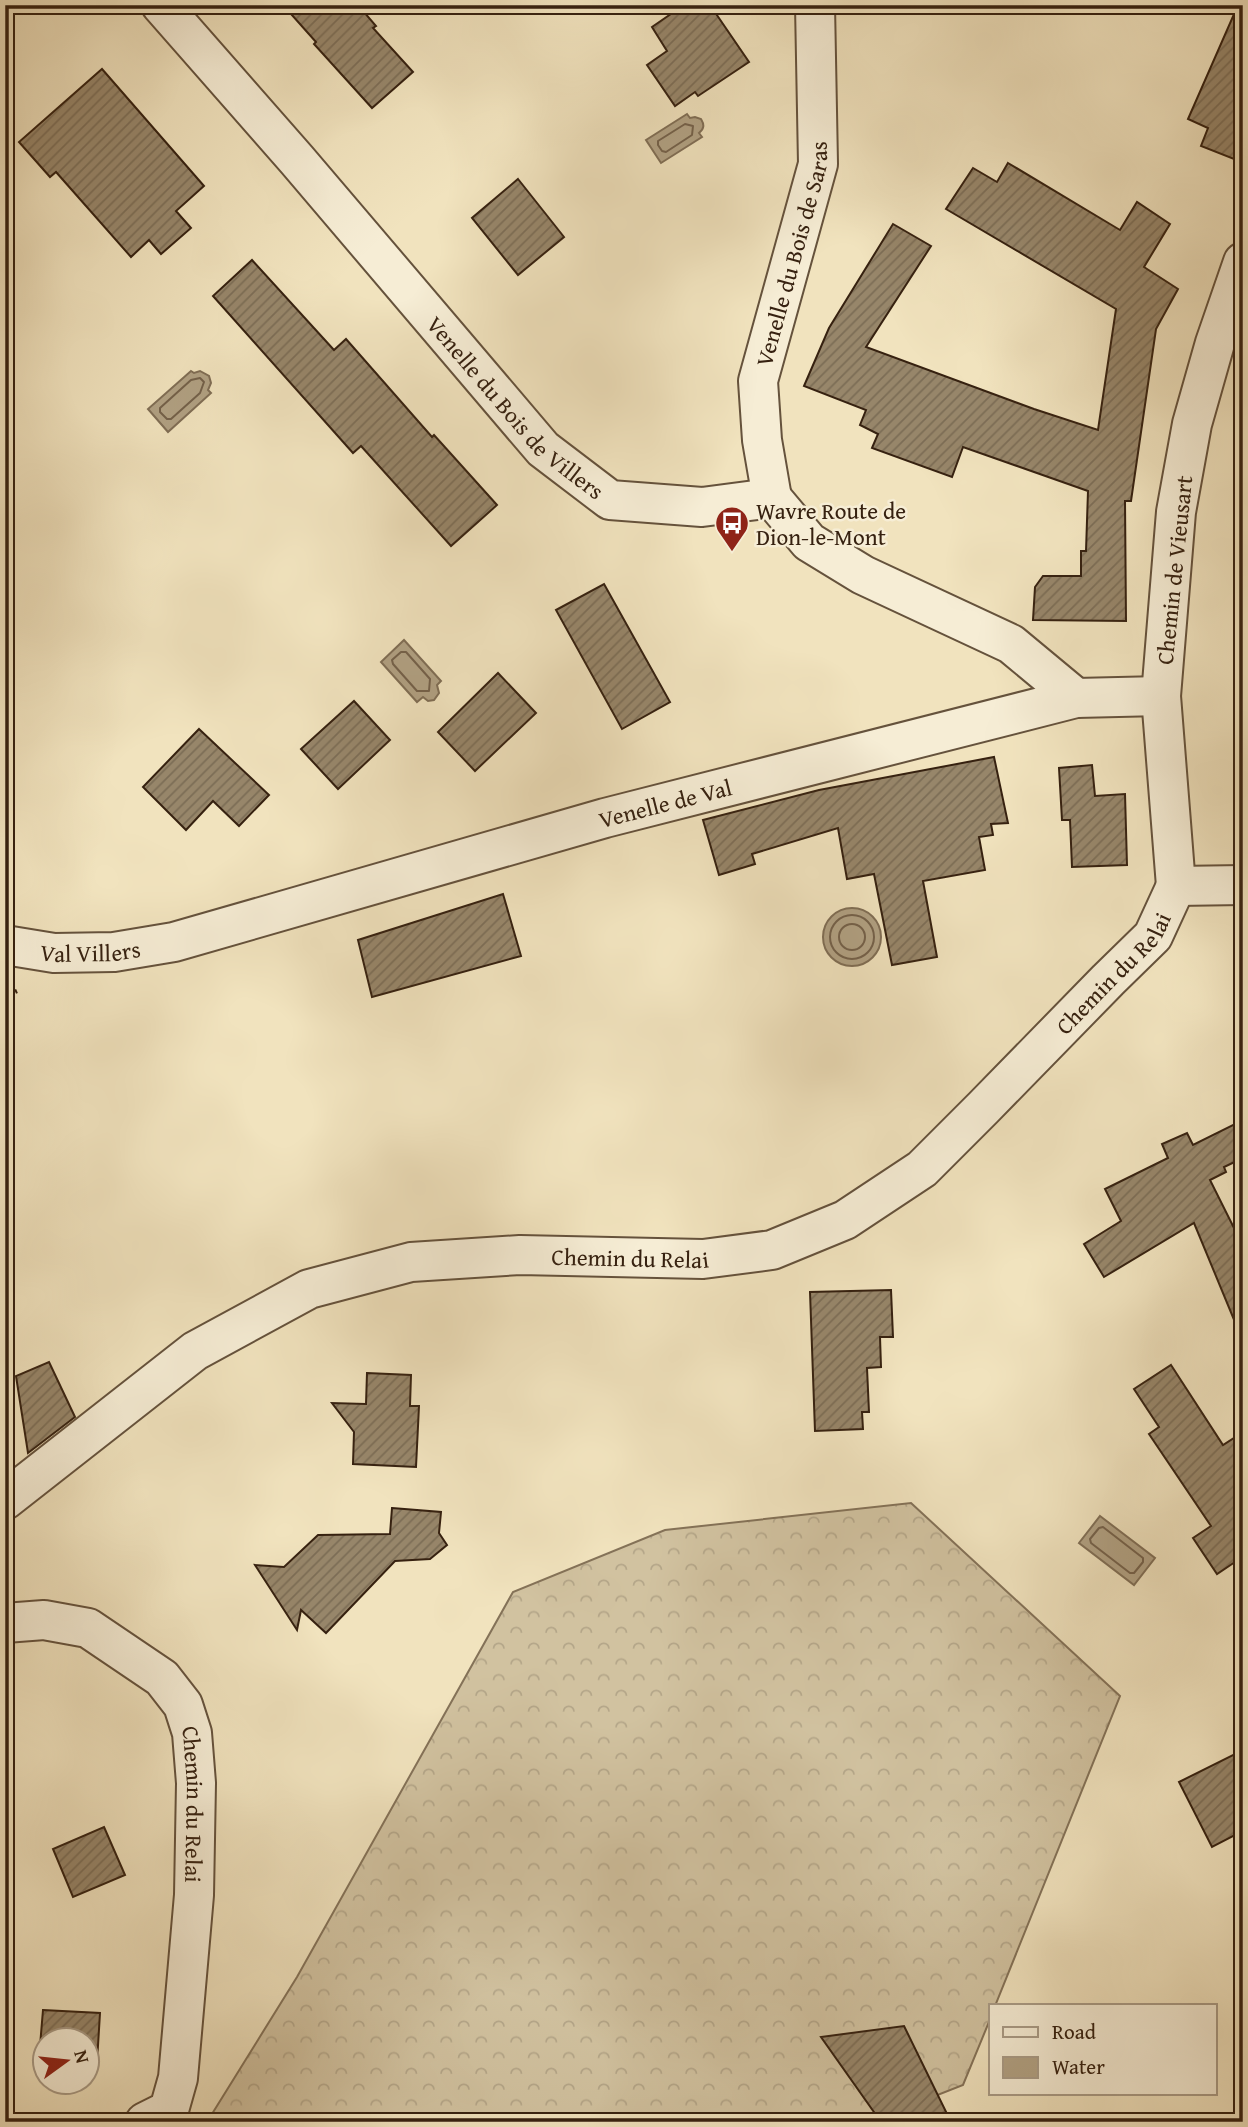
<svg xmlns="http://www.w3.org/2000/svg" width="1248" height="2127" font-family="'Gentium Book Plus',serif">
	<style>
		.forest { fill: url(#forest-crowns); stroke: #847258; stroke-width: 2 }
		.water { fill: #b1a183; stroke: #806e55; stroke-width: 2 }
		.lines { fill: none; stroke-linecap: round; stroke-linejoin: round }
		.shore { stroke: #74614a; stroke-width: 2 }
		.building { fill: url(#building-hatch); stroke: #362110; stroke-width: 2 }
		.minor-casing { stroke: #65523c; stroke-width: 42 }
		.tertiary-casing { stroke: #65523c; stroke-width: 42 }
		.path { stroke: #362110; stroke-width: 4.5; stroke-dasharray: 2 3.5; stroke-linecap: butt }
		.minor { stroke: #f6edd5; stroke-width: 38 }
		.tertiary { stroke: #f6edd5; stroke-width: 38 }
		.labels { text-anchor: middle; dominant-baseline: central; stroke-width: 5; stroke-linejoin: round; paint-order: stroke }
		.street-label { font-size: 23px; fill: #362110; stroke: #f6edd5 }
		.poi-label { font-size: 23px; fill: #362110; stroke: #f6edd5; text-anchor: start }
	</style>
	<defs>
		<pattern id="forest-crowns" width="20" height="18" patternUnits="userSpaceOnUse" patternTransform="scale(1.75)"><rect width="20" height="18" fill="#d1c2a0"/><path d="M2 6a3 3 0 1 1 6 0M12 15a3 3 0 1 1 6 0" fill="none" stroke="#b4a689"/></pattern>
		<pattern id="building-hatch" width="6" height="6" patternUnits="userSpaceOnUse" patternTransform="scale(1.75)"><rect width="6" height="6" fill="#97866a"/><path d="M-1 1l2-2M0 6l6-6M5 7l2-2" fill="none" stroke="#7c6d56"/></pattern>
	</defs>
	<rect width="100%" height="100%" fill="#f1e3be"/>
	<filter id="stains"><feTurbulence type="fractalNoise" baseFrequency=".00286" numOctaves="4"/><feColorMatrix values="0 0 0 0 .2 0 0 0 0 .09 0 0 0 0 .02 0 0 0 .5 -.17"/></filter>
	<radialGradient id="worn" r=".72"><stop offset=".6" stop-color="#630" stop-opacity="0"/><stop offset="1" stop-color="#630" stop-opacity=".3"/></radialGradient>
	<path class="forest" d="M911,1503L1120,1696L995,2006H991V2017L963,2085L869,2122H207L297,1977L513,1592L665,1530Z"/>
	<g class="water">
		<path d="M687,114L690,118L695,117L701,119C704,124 705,128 699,133L702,137L661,163L646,140Z"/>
		<path d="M191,371L194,373L200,371L209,376L211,383L208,390L211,393L168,432L148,409Z"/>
		<path d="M404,640L441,681L437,685L439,693L434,700L428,701L423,697L417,702L381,662Z"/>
		<circle cx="852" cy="937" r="29"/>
		<path d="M1100,1516L1155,1558L1134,1585L1079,1543Z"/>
	</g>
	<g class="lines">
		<g class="shore">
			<path d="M685,124L693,126L692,135L666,152L662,151L658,145V141Z"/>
			<path d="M200,378L204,382L200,393L171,419H167L160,412V408L191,380Z"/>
			<path d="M401,652H406L430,679L429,691H417L393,664L392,660Z"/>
			<circle cx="852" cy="937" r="22"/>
			<circle cx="852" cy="937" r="13"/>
			<path d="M1103,1527L1143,1558V1562L1134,1573H1130L1091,1543L1090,1539L1099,1528Z"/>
		</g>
	</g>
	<g class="building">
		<path d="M283,5H358L376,26L373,28L413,72L372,108L314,44L316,42Z"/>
		<path d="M684,5H710L749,62L698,96L695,92L675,106L647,65L667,51L652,27Z"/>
		<path d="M1238,5H1243V142H1241L1234,159L1201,146L1208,128L1188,119Z"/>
		<path d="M102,69L204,186L176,211L191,228L161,254L149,240L131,257L56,172L50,177L19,142Z"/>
		<path d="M1008,163L1120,230L1137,202L1170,224L1144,267L1178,289L1156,329L1131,501H1125L1126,621L1033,620L1035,587L1043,576H1081V551H1086L1088,491L963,447L952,477L872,448L878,434L860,425L866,410L804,386L829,328L893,224L931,246L866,347L1034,409L1098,430L1116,309L946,209L973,168L997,182Z"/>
		<path d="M518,179L564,237L518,275L472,218Z"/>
		<path d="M252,260L334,350L346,339L432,437L434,435L497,505L451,546L361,446L353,453L213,296Z"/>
		<path d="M604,584L670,702L622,729L556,610Z"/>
		<path d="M498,673L536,713L475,771L438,732Z"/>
		<path d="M354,701L390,740L338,789L301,749Z"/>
		<path d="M199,729L269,795L239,826L213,801L186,830L143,787Z"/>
		<path d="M994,757L1008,823L991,824L993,835L979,837L985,870L923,881L937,957L892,965L874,874L847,879L838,828L752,854L755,864L719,875L703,820L819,790Z"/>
		<path d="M1092,765L1095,796L1125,794L1127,865L1072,867L1070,820H1062L1059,768Z"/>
		<path d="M503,894L521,956L372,997L358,940Z"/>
		<path d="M1243,1120V1158L1224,1167L1226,1172L1210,1180L1243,1246L1242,1339L1194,1223L1104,1277L1084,1244L1121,1221L1105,1189L1168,1158L1162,1144L1187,1133L1193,1145Z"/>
		<path d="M891,1290L893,1337H880L881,1367L867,1368L869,1412H862L863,1429L815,1431L810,1292Z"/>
		<path d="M49,1362L75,1417L28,1453L16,1376Z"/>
		<path d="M1171,1365L1223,1445L1243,1432V1573L1235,1562L1217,1574L1193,1538L1211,1526L1149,1434L1159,1427L1134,1389Z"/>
		<path d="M367,1373L411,1375L410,1406H419L416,1467L353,1464L354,1432L332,1403L366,1404Z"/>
		<path d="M392,1508L441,1512L439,1533L447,1545L430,1559L395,1561L326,1633L301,1610L297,1630L255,1565L284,1567L318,1535L390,1534Z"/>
		<path d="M1243,1750V1831L1212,1847L1179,1782Z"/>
		<path d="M104,1827L125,1875L73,1897L53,1849Z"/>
		<path d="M43,2010L100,2013L97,2062L88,2061V2040H46V2058H39Z"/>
		<path d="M904,2026L951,2122H881L821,2037Z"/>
	</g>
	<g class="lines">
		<g class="minor-casing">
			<g id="minor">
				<path id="s1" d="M161,5L297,160L543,449L610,500L702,507L772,498"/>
				<path id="s2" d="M772,498L762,440L758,381L818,164L815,5"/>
				<path d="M772,498L809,542L863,575L1011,644L1076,698"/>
				<path id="s3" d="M5,945L54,953L114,952L174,942L605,818L1076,698L1161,696"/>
				<path id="s4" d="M5,1500L195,1351L309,1289L411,1262L520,1255L703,1259L772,1250L845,1220L922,1169L983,1108L1108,980L1153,936L1176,886"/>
				<path id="s5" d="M5,1623L44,1620L88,1628L162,1678L183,1705L192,1733L196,1783L194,1895L178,2078L169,2110L145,2122"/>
			</g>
		</g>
		<g class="tertiary-casing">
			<path id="tertiary" d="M1243,262L1215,343L1192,424L1176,512L1161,696L1176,886L1243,885"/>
		</g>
		<path class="path" d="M5,996L17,991"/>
		<use href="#minor" class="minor"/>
		<use href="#tertiary" class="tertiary"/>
	</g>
	<defs>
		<g id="bus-pin" transform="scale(1.75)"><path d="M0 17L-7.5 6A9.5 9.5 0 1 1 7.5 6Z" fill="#8f2418" stroke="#f6edd5"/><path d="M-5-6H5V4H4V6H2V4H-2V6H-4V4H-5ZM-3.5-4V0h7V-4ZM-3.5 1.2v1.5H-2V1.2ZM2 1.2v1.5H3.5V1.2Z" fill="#fff"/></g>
	</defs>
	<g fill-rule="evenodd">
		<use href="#bus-pin" x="732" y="523"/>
	</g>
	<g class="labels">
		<g class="street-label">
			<text stroke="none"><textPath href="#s2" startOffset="250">Venelle du Bois de Saras</textPath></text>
			<text stroke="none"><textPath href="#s1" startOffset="537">Venelle du Bois de Villers</textPath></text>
			<text transform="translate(1174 570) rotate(-84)">Chemin de Vieusart</text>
			<text stroke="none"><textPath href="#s3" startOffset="681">Venelle de Val</textPath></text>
			<text stroke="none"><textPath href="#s3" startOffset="86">Val Villers</textPath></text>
			<text stroke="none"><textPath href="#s4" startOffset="1284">Chemin du Relai</textPath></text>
			<text stroke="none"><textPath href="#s4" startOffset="696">Chemin du Relai</textPath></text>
			<text stroke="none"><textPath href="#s5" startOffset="308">Chemin du Relai</textPath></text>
		</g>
		<g class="poi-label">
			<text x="756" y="510">Wavre Route de<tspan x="756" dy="26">Dion-le-Mont</tspan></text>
		</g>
	</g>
	<rect width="1248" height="2127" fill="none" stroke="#f1e3be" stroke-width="28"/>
	<rect x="7" y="7" width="1234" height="2113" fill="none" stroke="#362110" stroke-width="3.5"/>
	<rect x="14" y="14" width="1220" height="2099" fill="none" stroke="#362110" stroke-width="2"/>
	<rect x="989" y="2004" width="228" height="91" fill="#f6edd5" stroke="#a99b86" stroke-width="2"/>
	<rect x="1003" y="2027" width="35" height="10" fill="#f6edd5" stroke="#a99b86" stroke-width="2"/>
	<text x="1052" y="2039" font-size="21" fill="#362110">Road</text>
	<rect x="1003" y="2057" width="35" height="21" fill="#b1a183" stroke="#a99b86" stroke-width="2"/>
	<text x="1052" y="2074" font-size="21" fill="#362110">Water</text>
	<g transform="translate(66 2061) rotate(75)"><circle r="33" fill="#f6edd5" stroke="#a99b86" stroke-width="2"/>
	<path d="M0-5L12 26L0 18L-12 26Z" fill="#8f2418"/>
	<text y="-10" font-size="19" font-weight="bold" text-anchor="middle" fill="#362110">N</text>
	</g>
	<rect width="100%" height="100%" filter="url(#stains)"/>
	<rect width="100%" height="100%" fill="url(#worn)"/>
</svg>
